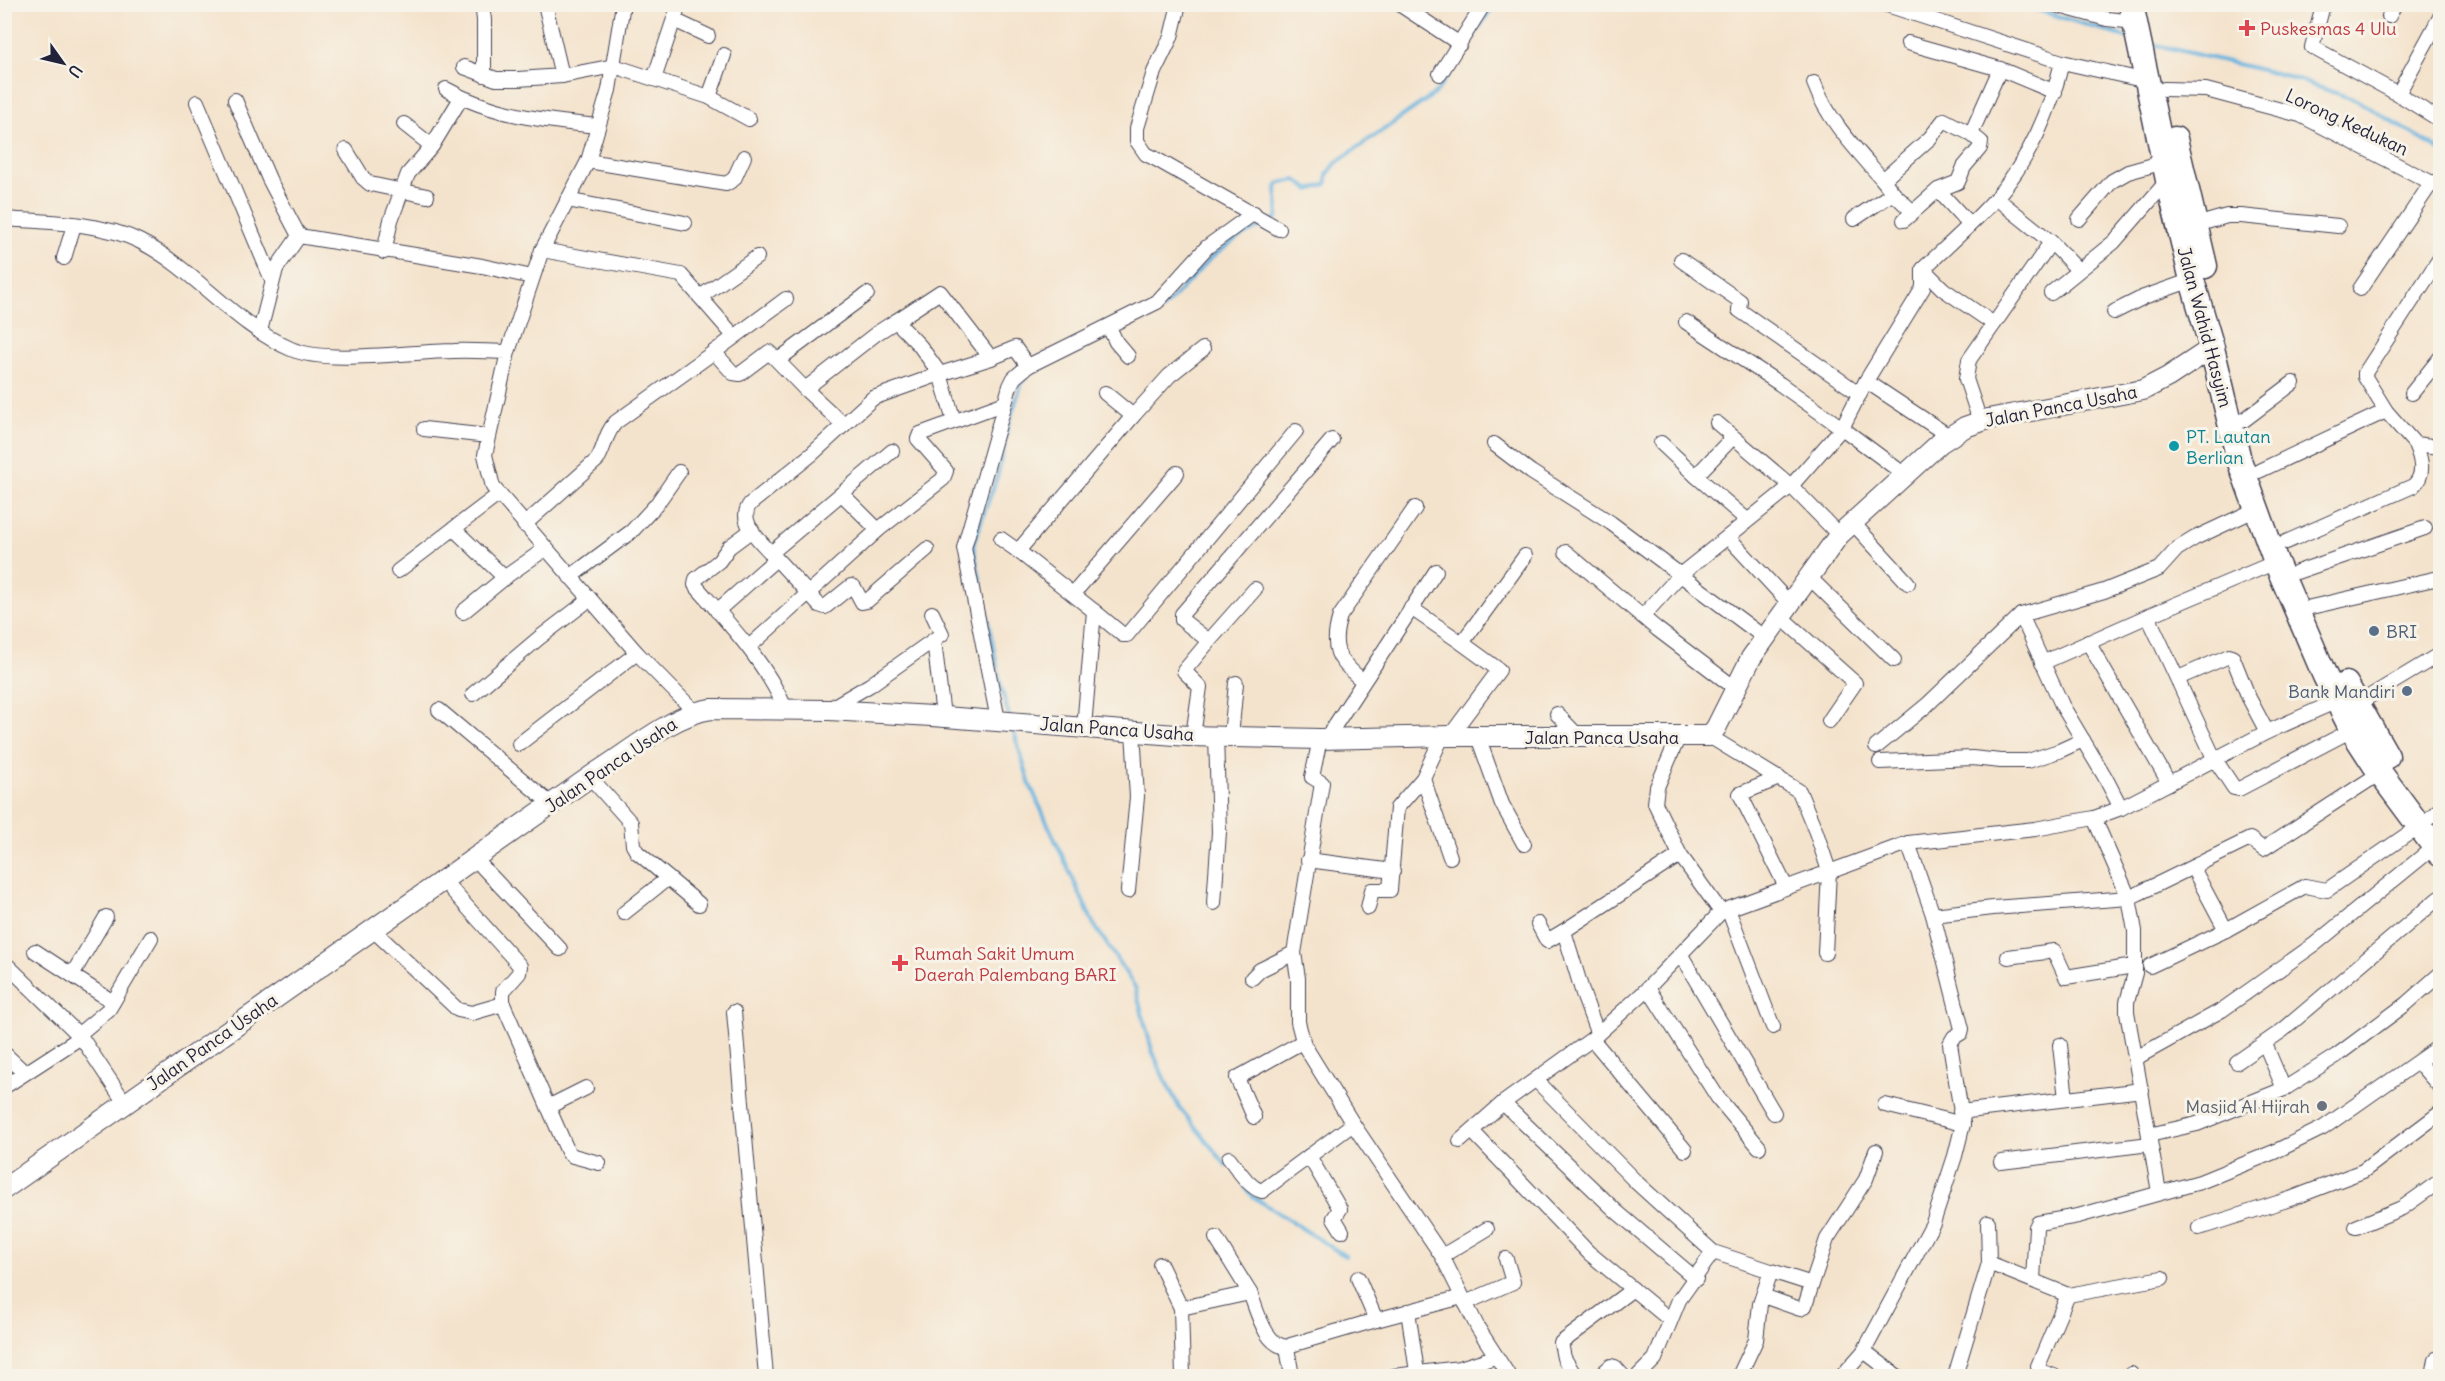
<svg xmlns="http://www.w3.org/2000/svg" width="2445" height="1381" font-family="Delius,sans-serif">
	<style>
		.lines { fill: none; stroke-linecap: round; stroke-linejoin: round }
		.stream { stroke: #66b2df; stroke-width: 4 }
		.street-casing { stroke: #423f51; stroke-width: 16 }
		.secondary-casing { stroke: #423f51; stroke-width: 22 }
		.highway-casing { stroke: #423f51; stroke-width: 27 }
		.street { stroke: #fff; stroke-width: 14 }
		.secondary { stroke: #fff; stroke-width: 20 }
		.highway { stroke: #fff; stroke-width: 24 }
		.health-dot { fill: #e0444e; stroke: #f7f3e8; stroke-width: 2 }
		.culture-dot { fill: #0f9aa8; stroke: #f7f3e8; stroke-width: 2 }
		.service-dot { fill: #5c6f8a; stroke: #f7f3e8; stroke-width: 2 }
		.worship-dot { fill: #6b7280; stroke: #f7f3e8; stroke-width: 2 }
		.labels { text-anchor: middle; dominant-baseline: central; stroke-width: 6; stroke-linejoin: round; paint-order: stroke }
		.health-label { font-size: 18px; fill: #be3a42; stroke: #f7f3e8; text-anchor: start }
		.street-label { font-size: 18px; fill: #22223b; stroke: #f7f3e8 }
		.culture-label { font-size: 18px; fill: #0d838f; stroke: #f7f3e8; text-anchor: start }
		.service-label { font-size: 18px; fill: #4e5e75; stroke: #f7f3e8; text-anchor: start }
		.worship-label { font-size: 18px; fill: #5b616d; stroke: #f7f3e8; text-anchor: end }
	</style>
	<rect width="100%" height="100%" fill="#f7f3e8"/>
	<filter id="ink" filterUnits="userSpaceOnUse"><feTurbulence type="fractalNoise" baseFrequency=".0167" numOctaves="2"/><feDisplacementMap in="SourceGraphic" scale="12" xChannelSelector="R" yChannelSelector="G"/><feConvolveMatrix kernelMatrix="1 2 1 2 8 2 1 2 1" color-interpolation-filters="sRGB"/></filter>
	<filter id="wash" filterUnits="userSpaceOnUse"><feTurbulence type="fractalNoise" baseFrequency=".008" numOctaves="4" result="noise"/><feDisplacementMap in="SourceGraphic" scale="24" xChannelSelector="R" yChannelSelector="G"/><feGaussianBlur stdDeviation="1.35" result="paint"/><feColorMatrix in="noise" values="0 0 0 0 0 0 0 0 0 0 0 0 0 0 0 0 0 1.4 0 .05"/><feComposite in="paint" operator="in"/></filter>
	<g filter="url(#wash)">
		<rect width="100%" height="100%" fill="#f4e3cc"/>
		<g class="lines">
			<g class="stream">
				<path d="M2018,4L2129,38"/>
				<path d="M2148,43L2283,75L2356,100L2440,150"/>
				<path d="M1273,220L1277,218L1278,207L1276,189L1280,183L1296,180L1310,190L1327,184V175L1337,162L1436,93L1495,4"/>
				<path d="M1115,330L1162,310L1210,259L1237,238L1264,225"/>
				<path d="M1009,716L1001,687L973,544L998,474L1008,426L1022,382L1033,370"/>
				<path d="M1013,729L1030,785L1093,923L1135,987L1152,1050L1163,1076L1179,1107L1226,1165"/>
				<path d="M1245,1187L1252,1196L1345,1256"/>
			</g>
		</g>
	</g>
	<g filter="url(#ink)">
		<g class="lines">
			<g class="street-casing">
				<g id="street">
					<path d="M482,4L484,20V75"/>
					<path d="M545,4L562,76"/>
					<path d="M1179,4L1171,37L1154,72L1137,128V141L1146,154L1154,158L1279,229"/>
					<path d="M1399,4L1460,44"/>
					<path d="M1884,4L2062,62L2147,81"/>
					<path d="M2052,4L2107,19L2135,22"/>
					<path d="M2317,4L2322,9L2312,47L2398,94L2440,120"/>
					<path d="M2389,16L2395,4"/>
					<path d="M674,20L708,36"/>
					<path d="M1908,43L2000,69L2055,92"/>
					<path d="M464,67L496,79H518L562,76L614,66L709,97L749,119"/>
					<path d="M1440,74L1484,4"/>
					<path d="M654,79L679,4"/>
					<path d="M1814,83C1828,121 1857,150 1883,180"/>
					<path d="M446,89C491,115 546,121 598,126"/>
					<path d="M2164,89L2206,90L2300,115L2440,187"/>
					<path d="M2398,94L2440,17"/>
					<path d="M709,97L724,55"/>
					<path d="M235,100L269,179L299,236"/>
					<path d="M197,102L272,280"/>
					<path d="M432,146L461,98"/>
					<path d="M346,150L363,178L370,184L427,196"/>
					<path d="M588,161L726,184L734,179L744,157"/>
					<path d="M1938,190L1958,182L1964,167L1980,148L1981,142L1971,134"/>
					<path d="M1893,193L1913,212"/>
					<path d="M1996,198L2051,242L2078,270"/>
					<path d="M567,200L685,223"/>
					<path d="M4,219C46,222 101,222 139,241C194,268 233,324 291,349C328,365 411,351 454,351C472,350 490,352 508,352L485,455L493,487L637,653L695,712"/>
					<path d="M1854,219L1893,193L1883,180L1930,138L1944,120L1971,134L2000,69"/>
					<path d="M2079,219L2112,181L2128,172L2164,162"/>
					<path d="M1904,220L1938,190L1969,224"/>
					<path d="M2196,225L2227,216H2241L2338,226"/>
					<path d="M542,250L681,275L734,336"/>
					<path d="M384,252L391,220L408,174L432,146L404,124"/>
					<path d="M64,258L74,225"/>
					<path d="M2440,258L2365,373V377L2386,411L2415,444L2440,447"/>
					<path d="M1681,260L1740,301L1739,310L1860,394"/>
					<path d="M1923,269L1943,289L1994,324"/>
					<path d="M2360,289L2432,182"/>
					<path d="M2051,293L2114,242L2168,180"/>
					<path d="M700,297L757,257"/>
					<path d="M2114,312L2144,297L2192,280"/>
					<path d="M896,321L940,292L991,358L1015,348L1028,366"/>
					<path d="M1109,327L1116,342L1128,356"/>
					<path d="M260,331L276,269L299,236L482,266L532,277"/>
					<path d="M508,352L542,250L588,161L609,90L623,4"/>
					<path d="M714,352L786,299"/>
					<path d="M778,360L867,294"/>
					<path d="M1866,381L1949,436"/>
					<path d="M805,389L844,425"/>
					<path d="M2412,393L2440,358"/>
					<path d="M1133,416L1169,376L1203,349"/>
					<path d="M2244,420L2293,383"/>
					<path d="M954,421L940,374L991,358"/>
					<path d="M1980,421L1966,379L1969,360L2051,242"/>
					<path d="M1717,423L1791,486L1839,535"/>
					<path d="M424,429L488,436"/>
					<path d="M1661,443L1696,476L1733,437"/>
					<path d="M1494,444L1531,472L1611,523L1765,638"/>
					<path d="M892,451L771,553L819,605L825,607L851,586L854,587L862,602L867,601L927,549"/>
					<path d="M2259,471L2386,411"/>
					<path d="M1905,475L1842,428L1866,381L1923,288V269C1947,246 1974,223 1996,198C2029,160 2051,110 2062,62"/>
					<path d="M1696,476L1747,520"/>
					<path d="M842,494L878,530"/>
					<path d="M1853,523L1908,583"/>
					<path d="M524,525L597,460C605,448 605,433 616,422L714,352L733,373L740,374L769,352L805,389L877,333L896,321L920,346L940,374L873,398L812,454L750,504C737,521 760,541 771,553"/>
					<path d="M454,529L505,578"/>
					<path d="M752,530L729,547L719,561L696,579L695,585C729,624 765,661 786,710"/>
					<path d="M1728,537L1790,604"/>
					<path d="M1001,539L1018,551"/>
					<path d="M2286,542L2413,486C2426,475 2421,458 2415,444"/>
					<path d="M1566,552L1657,629L1735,688"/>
					<path d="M2276,562L2148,616L2214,758L2234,788L2239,789L2352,730"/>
					<path d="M398,571L498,495"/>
					<path d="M2297,572L2425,528"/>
					<path d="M570,577L632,531L656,505L679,472"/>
					<path d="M1809,577L1894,660"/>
					<path d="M1073,594L1177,473"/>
					<path d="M2311,607L2434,579L2440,582"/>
					<path d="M1411,608L1462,643"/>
					<path d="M717,611L776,559"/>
					<path d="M1094,611L1123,635H1127L1296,431"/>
					<path d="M463,612L508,575L545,549"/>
					<path d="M2021,615L2062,705L2105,777L2121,808"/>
					<path d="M1643,616L1680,575L1791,486L1842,428L1780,384L1686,322"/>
					<path d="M1781,617L1855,683L1829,721"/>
					<path d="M934,640L943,716"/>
					<path d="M1209,641L1255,589"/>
					<path d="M2088,642L2169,783"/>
					<path d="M749,647L878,530L943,479L946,471L918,439L920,434L1005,403"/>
					<path d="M2042,663L2148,616"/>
					<path d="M2178,678L2229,656L2233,658L2249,698L2267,732"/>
					<path d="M1363,681C1337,660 1330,648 1340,616L1415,508"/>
					<path d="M473,694L539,638L590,599"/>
					<path d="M2357,704L2440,654"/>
					<path d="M829,709L870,685L942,634L932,613"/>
					<path d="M439,710L551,804"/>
					<path d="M1557,714L1578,736"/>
					<path d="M998,720L964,548L1010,386L1014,378L1028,366L1157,302L1207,247L1254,213"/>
					<path d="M1084,727L1094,611L1018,551L1133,416L1105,393"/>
					<path d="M1193,736L1200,687L1184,671L1209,641L1182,620V614L1332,440"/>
					<path d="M1450,736L1499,670L1462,643L1525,556"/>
					<path d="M1709,736L1799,791L1816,832L1829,871L1825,953"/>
					<path d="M1231,737L1236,683"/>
					<path d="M1478,737L1502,804L1524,844"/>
					<path d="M1678,738L1657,787L1655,803L1680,855L1721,912"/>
					<path d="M1320,739L1312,777L1322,783L1294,953L1298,978V1022L1304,1045L1353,1124L1442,1256L1478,1328L1509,1376"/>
					<path d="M1326,739L1436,571"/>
					<path d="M519,744L637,653"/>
					<path d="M1876,747L1927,705L2021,615L2104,591L2159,569L2177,549L2195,538L2257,509"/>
					<path d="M1880,762L1972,758L2001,761H2028L2059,751L2083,740"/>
					<path d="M590,777L631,823L633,845L637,852L699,904"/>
					<path d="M1423,778L1450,857"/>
					<path d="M1779,778L1740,794L1786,887"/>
					<path d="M2094,818L2129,898L2135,931V973L2127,1002V1012L2159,1192"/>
					<path d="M2430,818L2440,809"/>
					<path d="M474,858L560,949"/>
					<path d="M1308,860L1393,871"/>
					<path d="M2193,868L2226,930"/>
					<path d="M443,880L520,966L519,973L503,991V1004"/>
					<path d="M1128,891L1137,797L1133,731"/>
					<path d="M1214,903L1219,832L1216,736"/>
					<path d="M1368,908L1372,890H1390L1397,808L1423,778L1442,737"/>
					<path d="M1728,909L1773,1027"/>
					<path d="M624,913L668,878"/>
					<path d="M1933,915L1993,908L2129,898L2250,839L2263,849L2380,773"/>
					<path d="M1538,924L1547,941L1564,931"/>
					<path d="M372,929L458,1010L472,1013L503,1004L568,1152L573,1156L599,1163"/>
					<path d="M35,951L113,1002"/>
					<path d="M1681,955L1774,1113"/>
					<path d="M2008,957L2054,951L2066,977L2134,966"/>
					<path d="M4,962L81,1037L125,1103"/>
					<path d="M2150,966L2226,930L2305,886L2327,890L2418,827"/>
					<path d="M72,975L106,917"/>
					<path d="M1252,978L1260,970L1294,953"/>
					<path d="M1648,988L1718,1098L1759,1147"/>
					<path d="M734,1012L766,1376"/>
					<path d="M1597,1032L1584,997L1564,931L1680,855"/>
					<path d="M79,1034L109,1009L151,938"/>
					<path d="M1592,1039L1685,1150"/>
					<path d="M2265,1044L2284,1089"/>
					<path d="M2060,1045L2066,1099"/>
					<path d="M4,1053L25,1073"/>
					<path d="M2136,1058L2222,1010L2315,944L2434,847"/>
					<path d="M2237,1062L2283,1030L2440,897"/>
					<path d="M2419,1063L2440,1087"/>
					<path d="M1536,1080L1636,1182L1713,1252L1771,1271"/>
					<path d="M4,1087L81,1037"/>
					<path d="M1503,1103L1616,1211L1696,1279"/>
					<path d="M1885,1105L1963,1124"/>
					<path d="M548,1107L586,1088"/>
					<path d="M1960,1112L2142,1090"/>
					<path d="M1254,1117L1237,1078L1302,1042"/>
					<path d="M1472,1131L1589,1253L1669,1319"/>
					<path d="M2149,1135L2197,1124L2284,1089L2336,1056L2406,1004L2440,974"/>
					<path d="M1460,1141L1503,1103L1592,1039L1641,995L1721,912L1728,909L1908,843L2035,829L2094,818L2121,808L2267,732L2337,701"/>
					<path d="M1309,1156L1340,1209L1334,1218L1342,1231"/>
					<path d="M1229,1158C1238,1169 1248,1187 1262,1191L1353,1124"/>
					<path d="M2001,1162L2150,1144"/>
					<path d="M2356,1227L2402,1208L2440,1181"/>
					<path d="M2199,1228L2290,1199L2363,1171L2440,1113"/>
					<path d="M1442,1256L1487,1229"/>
					<path d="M1989,1263L2068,1295L2162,1278"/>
					<path d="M1160,1264L1181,1308"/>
					<path d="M2033,1280L2036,1227L2038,1223L2078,1216L2200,1182L2274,1152L2323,1128L2440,1046"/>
					<path d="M1250,1293C1257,1310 1265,1347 1288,1347"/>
					<path d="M1763,1296L1800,1309L1805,1306L1812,1284"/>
					<path d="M1465,1303L1513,1282L1506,1259"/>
					<path d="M1408,1311L1417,1372"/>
					<path d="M1376,1320L1462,1297"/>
					<path d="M1183,1376L1181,1308L1250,1293L1216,1238"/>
					<path d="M1292,1376L1287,1348L1291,1345L1376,1320L1358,1278"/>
					<path d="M1394,1376L1460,1368L1495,1357"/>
					<path d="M1575,1376L1564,1358L1561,1343L1633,1289"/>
					<path d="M1600,1376L1611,1366L1615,1367L1623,1376"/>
					<path d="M1638,1376L1655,1359L1679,1300L1713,1252"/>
					<path d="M1739,1376L1756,1340L1760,1304L1771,1271L1812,1284L1827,1239L1866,1179L1876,1151"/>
					<path d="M1842,1376L1864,1351"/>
					<path d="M1897,1376L1864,1351L1933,1223L1955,1156L1963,1124L1950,1044L1954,1037L1961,1033L1962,1029L1933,915L1908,843"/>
					<path d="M1955,1376L1989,1263L1988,1222"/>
					<path d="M2054,1376L2039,1371L2038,1366L2068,1295"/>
					<path d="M2130,1376L2131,1374"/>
					<path d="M2433,1376L2436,1359"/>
				</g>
			</g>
			<g class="secondary-casing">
				<path id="secondary" d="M4,1189L597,772C629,752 674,714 711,709L829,710L932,716L1188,736L1320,739L1450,736H1709L1716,728L1751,658L1839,535L1940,443L1965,427L1988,419L2143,390L2168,377L2212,348"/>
			</g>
			<g class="highway-casing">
				<g id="highway">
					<path d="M2131,4L2168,180L2192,280L2212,348L2239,460L2276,562L2325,676L2352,730L2380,773L2440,854"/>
					<path d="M2175,139L2205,266"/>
					<path d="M2346,684L2387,756"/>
				</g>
			</g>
			<use href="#street" class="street"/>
			<use href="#secondary" class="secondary"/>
			<use href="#highway" class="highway"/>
		</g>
	</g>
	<g class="health-dot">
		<path d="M2244 19h6v6h6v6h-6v6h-6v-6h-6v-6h6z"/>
		<path d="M897 954h6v6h6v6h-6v6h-6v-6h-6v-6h6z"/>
	</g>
	<circle class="culture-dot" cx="2174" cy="446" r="6"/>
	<g class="service-dot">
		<circle cx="2374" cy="631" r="6"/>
		<circle cx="2407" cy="691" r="6"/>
	</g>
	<circle class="worship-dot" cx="2322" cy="1106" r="6"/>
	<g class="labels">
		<g class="health-label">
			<text x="2260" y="28">Puskesmas 4 Ulu</text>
			<text x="914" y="953">Rumah Sakit Umum<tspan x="914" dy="21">Daerah Palembang BARI</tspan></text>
		</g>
		<g class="street-label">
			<text transform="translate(2347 122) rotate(25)">Lorong Kedukan</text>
			<text transform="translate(2205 327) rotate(75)">Jalan Wahid Hasyim</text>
			<text transform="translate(2061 406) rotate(-11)">Jalan Panca Usaha</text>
			<text transform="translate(1117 729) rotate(4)">Jalan Panca Usaha</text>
			<text x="1602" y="737">Jalan Panca Usaha</text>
			<text transform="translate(611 765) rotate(-34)">Jalan Panca Usaha</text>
			<text transform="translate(212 1042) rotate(-35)">Jalan Panca Usaha</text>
		</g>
		<g class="culture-label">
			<text x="2186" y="436">PT. Lautan<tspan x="2186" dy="21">Berlian</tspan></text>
		</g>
		<g class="service-label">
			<text x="2386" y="631">BRI</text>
			<text x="2395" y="691" text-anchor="end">Bank Mandiri</text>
		</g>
		<g class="worship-label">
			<text x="2310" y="1106">Masjid Al Hijrah</text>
		</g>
	</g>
	<rect width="2445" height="1381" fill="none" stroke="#f7f3e8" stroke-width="24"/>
	<g transform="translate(63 63) rotate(124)" stroke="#f7f3e8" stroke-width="4.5" paint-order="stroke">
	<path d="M0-4.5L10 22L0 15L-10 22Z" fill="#22223b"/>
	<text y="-9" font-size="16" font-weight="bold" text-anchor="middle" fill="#22223b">U</text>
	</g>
</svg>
